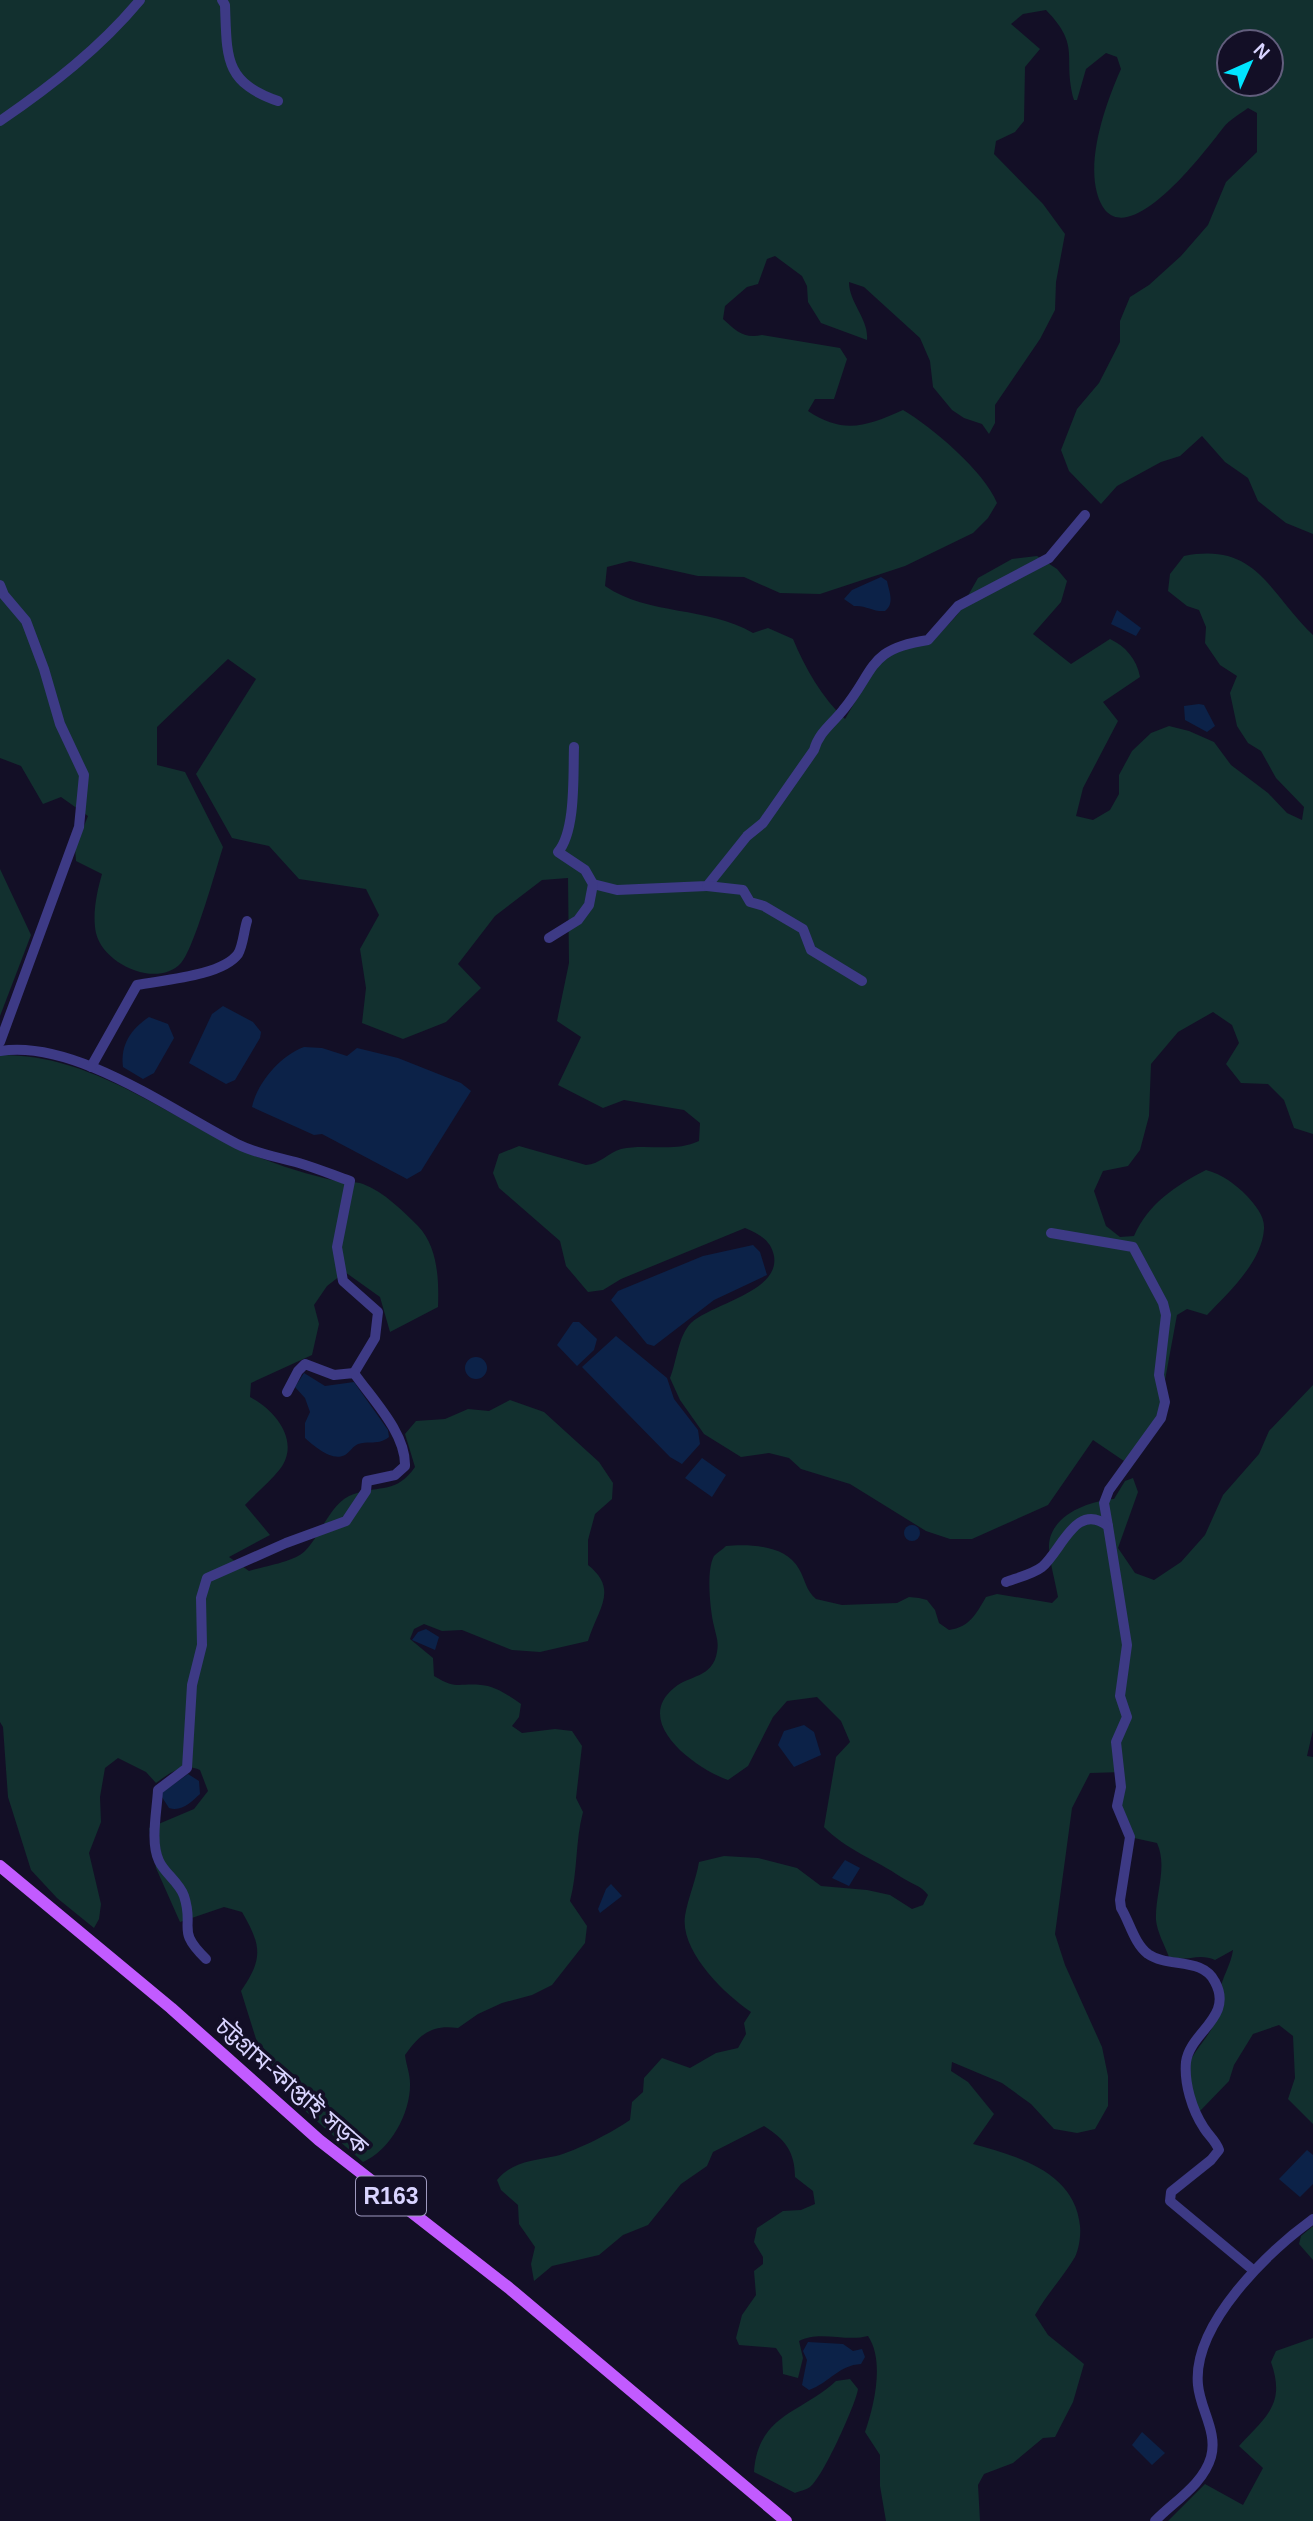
<svg xmlns="http://www.w3.org/2000/svg" width="1313" height="2521" font-family="Arial,'Noto Sans Bengali',sans-serif">
	<style>
		.green { fill: #12302f; fill-rule: evenodd }
		.water { fill: #0c2248 }
		.lines { fill: none; stroke-linecap: round; stroke-linejoin: round }
		.minor { stroke: #3d3a85; stroke-width: 10 }
		.major { stroke: #c25bff; stroke-width: 12 }
		.labels { text-anchor: middle; dominant-baseline: central; stroke-width: 7; stroke-linejoin: round; paint-order: stroke }
		.shield { fill: #130f26; stroke: #9e99be; stroke-width: 2 }
		.shield-label { font-size: 23px; font-weight: bold; fill: #d9d4ff }
		.street-label { font-size: 24px; fill: #d9d4ff; stroke: #130f26 }
	</style>
	<rect width="100%" height="100%" fill="#130f26"/>
	<g class="green">
		<path d="M0,0H1313V534L1286,523L1258,501L1248,478L1225,462L1202,436L1180,456L1161,462L1117,486L1101,504L1069,471L1061,450L1077,409L1099,383L1120,342V321L1130,297L1149,285L1181,256L1208,225L1226,182L1257,152V113L1248,108C1240,114 1229,120 1223,128C1206,150 1118,268 1097,193C1087,156 1106,103 1121,69L1117,57L1106,53L1086,69L1077,100H1074C1062,56 1082,47 1046,10L1023,14L1011,24L1040,49L1025,67L1024,121L1015,132L996,141L994,154L1043,204L1065,234L1056,282L1055,310L1040,339L995,405V423L989,434L982,424L964,418L952,410L933,387L930,361L920,338L864,287L849,282C849,303 869,319 867,340L821,323L808,302L807,286L802,276L775,256L767,259L758,284L747,287L725,306L723,319C736,331 744,339 762,335L840,348L847,359L834,399H815L808,411C844,435 867,426 903,410C932,427 984,471 997,503L988,518L973,533L905,566L820,594L780,593L744,577L698,576L630,561L607,567L605,586C649,616 707,606 753,633L768,628L793,639C805,668 822,698 845,719L876,666L904,647L931,643L957,615L978,578L1012,559L1037,556L1057,569L1067,581L1061,602L1033,634L1071,664L1110,639C1125,646 1137,659 1140,677L1103,702L1118,721L1083,788L1076,816L1093,820L1110,810L1119,794V775L1132,751L1151,733L1169,726L1189,731L1214,742L1231,765L1268,793L1287,813L1302,820L1304,807L1276,778L1261,751L1248,743L1237,726L1230,693L1237,676L1220,665L1205,643L1206,627L1199,610L1187,606L1168,591L1170,574L1184,556C1257,542 1268,592 1313,635V1134L1294,1128L1284,1100L1268,1084L1241,1083L1226,1064L1239,1043L1232,1025L1213,1012L1178,1032L1151,1064L1149,1116L1140,1150L1128,1166L1103,1171L1094,1191L1106,1226L1120,1237L1134,1236C1148,1204 1175,1186 1206,1170C1223,1175 1234,1183 1247,1196C1255,1205 1265,1216 1264,1229C1262,1262 1228,1293 1207,1315L1187,1309L1177,1315L1158,1418L1124,1461L1093,1440L1048,1505L972,1539H950L926,1531L850,1484L801,1469L789,1458L769,1453L741,1457L704,1434L680,1400L670,1378C677,1361 678,1336 691,1323C713,1303 780,1292 774,1256C771,1240 759,1234 745,1228L621,1279L603,1290L588,1292L566,1266L560,1241L499,1188L493,1173L499,1154L519,1146L586,1165C600,1164 608,1153 621,1149C647,1143 673,1153 699,1141L700,1123L684,1110L624,1100L603,1108L558,1085L581,1037L557,1021L569,963L568,878L542,880L495,916L458,964L481,988L446,1022L403,1039L362,1023L366,988L360,949L379,915L366,889L299,879L269,846L232,838L196,774L256,679L228,659L157,727V765L185,772L223,847C216,869 194,949 181,963C157,989 103,964 96,933C92,915 97,891 102,874L76,861L75,848L88,816L61,797L43,804L21,766L0,758ZM1229,42H1271V84H1229Z"/>
		<path d="M0,869L31,935L0,1016Z"/>
		<path d="M0,1055C91,1054 162,1113 240,1149C270,1163 305,1174 337,1181C345,1183 355,1181 363,1184C384,1192 403,1211 418,1226C438,1247 439,1280 438,1307L390,1332L380,1297L345,1272L327,1286L314,1305L319,1324L312,1355L251,1383L250,1397C275,1410 301,1441 280,1469C270,1482 256,1493 245,1505L270,1535L229,1557L249,1571C265,1566 294,1562 305,1551C321,1535 331,1501 354,1494C381,1485 396,1494 415,1467L405,1434L416,1421L445,1419L468,1409L489,1411L510,1400L544,1412L599,1462L613,1483L612,1499L595,1514L588,1540V1565C619,1590 598,1608 588,1641L540,1652L512,1650L462,1630L442,1631L424,1624L414,1629L410,1639L433,1658L434,1676C457,1690 458,1683 481,1685C496,1686 509,1696 521,1704L519,1717L512,1726L522,1733L555,1729L572,1731L582,1746L576,1798L583,1812C575,1842 578,1871 570,1901L587,1926L585,1943L552,1985L532,1995L502,2003L478,2014L458,2028C432,2024 420,2034 405,2055C406,2064 410,2074 410,2083C411,2112 391,2150 363,2162L293,2100L256,2039L241,1991C263,1959 262,1946 242,1912L224,1907L180,1922L156,1868L149,1828L194,1809L208,1791L200,1770C183,1762 170,1773 156,1783L146,1772L118,1758L105,1768L100,1797L101,1822L89,1853L101,1904L99,1919L94,1928L57,1898L31,1870L8,1797L3,1727L0,1722Z"/>
		<path d="M1313,1385V1730L1307,1756L1313,1757V2124L1288,2099L1295,2078L1293,2036L1279,2025L1253,2034L1234,2065L1229,2081L1200,2111C1169,2060 1201,2056 1217,2018C1220,2010 1218,2000 1220,1991C1222,1977 1231,1965 1233,1950L1215,1960C1198,1952 1186,1963 1169,1957C1165,1946 1157,1932 1156,1920C1155,1894 1168,1867 1157,1843L1134,1838L1121,1806L1124,1772L1090,1773L1072,1808L1055,1934L1065,1965L1102,2047L1108,2076V2106L1095,2129L1077,2133L1054,2129L1031,2104L1002,2083L952,2062L951,2071L968,2082L994,2114L973,2144C1017,2156 1075,2172 1080,2226C1081,2235 1079,2249 1075,2257C1063,2277 1047,2294 1035,2315L1048,2335L1084,2364L1073,2402L1055,2437L1043,2438L1013,2463L984,2474L978,2485L980,2521H886L880,2486V2455L865,2432C874,2406 885,2361 868,2336C846,2342 819,2330 799,2341L803,2358L798,2378L783,2374L782,2357L776,2348L739,2345L736,2338L742,2315L756,2295L754,2271L763,2264V2257L754,2242L757,2228L783,2211L801,2210L815,2204L813,2191L795,2177C795,2152 785,2139 764,2126L713,2152L707,2166L681,2184L648,2225L623,2235L599,2255L552,2266L534,2281L531,2264L535,2247L519,2224L518,2205L501,2190L497,2180C513,2161 533,2161 556,2156C576,2151 613,2132 630,2120L632,2102L643,2092L644,2078L662,2058L690,2068L716,2053L738,2048L746,2034L744,2023L751,2012C724,1994 680,1951 685,1916C688,1898 696,1880 699,1862L724,1856L758,1858L797,1868L821,1886L867,1890L890,1895L912,1909L923,1905L928,1895C921,1885 911,1884 901,1877C876,1860 845,1849 824,1827L836,1757L850,1742L841,1721L817,1697L787,1701L773,1717L748,1766L728,1780C698,1770 631,1723 674,1688C689,1675 713,1678 717,1652C719,1641 716,1636 714,1626C710,1610 706,1570 714,1556C717,1553 723,1549 726,1546C750,1544 786,1545 799,1569C805,1579 806,1591 816,1599L842,1605L897,1603L909,1597L919,1598L927,1600L935,1610L939,1623L949,1630C970,1627 976,1614 986,1597L997,1594L1052,1603L1058,1597C1055,1580 1050,1564 1049,1548C1048,1516 1088,1501 1114,1499L1125,1481L1133,1478L1138,1492L1118,1548L1135,1573L1154,1580L1181,1562L1205,1535L1223,1495L1259,1454L1269,1431Z"/>
		<path d="M1313,2226V2260L1299,2244L1301,2236Z"/>
		<path d="M1313,2338V2521H1168L1205,2484L1243,2505L1263,2468L1239,2446C1266,2416 1286,2405 1271,2362L1276,2351Z"/>
		<path d="M850,2379L858,2389C856,2404 822,2479 810,2487C806,2490 799,2491 795,2493L754,2472C758,2414 802,2413 836,2381Z"/>
	</g>
	<g class="water">
		<path d="M881,577L887,581C889,591 895,604 885,611C873,612 866,605 854,606L844,599L852,590Z"/>
		<path d="M1117,610L1141,628L1136,636L1111,624Z"/>
		<path d="M1199,704L1204,705L1215,726L1207,732L1185,720L1184,706Z"/>
		<path d="M223,1006L253,1022L261,1032L260,1038L235,1080L226,1084L189,1063L212,1014Z"/>
		<path d="M149,1017L168,1024L174,1038L154,1073L143,1079L123,1067C120,1045 131,1029 149,1017Z"/>
		<path d="M304,1047L322,1048L347,1056L357,1048L398,1058L461,1083L471,1091L421,1171L407,1179L322,1134L314,1135L252,1107C257,1083 281,1055 304,1047Z"/>
		<path d="M753,1245L760,1252L767,1275L714,1300L654,1346L647,1344L611,1300L618,1291L703,1256Z"/>
		<path d="M573,1322H579L597,1339L594,1350L577,1366L557,1345Z"/>
		<path d="M616,1336L667,1378L674,1399L698,1430L700,1444L682,1464L670,1457L582,1367Z"/>
		<circle cx="476" cy="1368" r="11"/>
		<path d="M304,1373L325,1386L354,1382L388,1430L389,1437C378,1446 369,1440 358,1444C353,1446 350,1452 345,1455C332,1462 314,1446 305,1438V1423L310,1412L305,1398L295,1387Z"/>
		<path d="M702,1458L726,1475L712,1497L685,1478Z"/>
		<circle cx="912" cy="1533" r="8"/>
		<path d="M426,1629L439,1637L435,1650L412,1640L418,1632Z"/>
		<path d="M804,1725L814,1732L821,1755L794,1767L778,1745L784,1731Z"/>
		<path d="M188,1774L199,1781L200,1794C191,1802 182,1812 169,1808L160,1794Z"/>
		<path d="M845,1860L860,1868L849,1886L832,1878Z"/>
		<path d="M611,1884L622,1896L600,1913L598,1909L606,1889Z"/>
		<path d="M1307,2150L1313,2155V2184L1300,2197L1279,2179Z"/>
		<path d="M808,2342L843,2344L853,2351L862,2349L865,2357L861,2364C839,2365 829,2383 809,2390L802,2385L807,2360L803,2351Z"/>
		<path d="M1142,2432L1165,2453L1152,2465L1132,2445Z"/>
	</g>
	<g class="lines">
		<g class="minor">
			<path d="M222,0L225,5C227,58 224,82 278,101"/>
			<path d="M0,121C51,86 100,48 140,0"/>
			<path d="M0,585L4,595L26,621L44,669L60,724L84,775L79,827L0,1042"/>
			<path d="M593,884L617,890L707,886L747,836L763,823L814,750C819,732 832,724 843,710C876,670 867,649 928,640L958,606L1049,558L1085,515"/>
			<path d="M707,886L743,890L750,902L764,906L803,929L811,950L862,981"/>
			<path d="M549,938L578,920L589,905L593,884L585,870L558,852C576,831 573,775 574,747"/>
			<path d="M0,1051C75,1039 172,1111 237,1144C257,1154 278,1157 299,1163C316,1168 333,1175 350,1181L337,1247L343,1281L378,1312L375,1338L354,1373"/>
			<path d="M91,1067L137,985C162,980 222,976 238,954C243,946 244,930 247,921"/>
			<path d="M1051,1233L1133,1247L1163,1303L1166,1315L1159,1375L1165,1402L1161,1418L1109,1490L1104,1503L1108,1526"/>
			<path d="M1006,1582C1017,1578 1033,1574 1042,1567C1062,1550 1076,1501 1108,1526L1127,1645L1120,1696L1127,1717L1116,1742L1121,1787L1117,1806L1130,1837L1120,1900L1121,1908C1130,1923 1134,1943 1148,1954C1168,1968 1203,1957 1215,1982C1234,2017 1190,2032 1186,2062C1184,2083 1192,2110 1204,2128C1209,2136 1216,2141 1219,2150L1211,2160L1171,2192L1170,2201L1253,2270"/>
			<path d="M206,1959C175,1929 195,1929 184,1896C179,1882 165,1874 159,1861C150,1842 157,1811 158,1790L187,1768L192,1685L202,1645L201,1598L207,1578L286,1543L346,1521L366,1491L367,1481L395,1475L405,1466C406,1433 372,1399 354,1373L334,1375L305,1364L298,1371L287,1392"/>
			<path d="M1155,2521C1173,2502 1203,2485 1211,2457C1218,2432 1200,2409 1198,2385C1192,2324 1269,2251 1313,2219"/>
		</g>
		<path class="major" d="M0,1866L171,2008L319,2140L509,2288L786,2521"/>
	</g>
	<g class="labels">
		<rect class="shield" x="356" y="2176.5" width="70" height="39" rx="5"/>
		<g class="shield-label">
			<text x="391" y="2196">R163</text>
		</g>
		<g class="street-label">
			<text transform="translate(292 2086) rotate(41)">চট্টগ্রাম-কাপ্তাই সড়ক</text>
		</g>
	</g>
	<g transform="translate(1250 63) rotate(45)"><circle r="33" fill="#130f26" stroke="#625e7d" stroke-width="2"/>
	<path d="M0-5L12 26L0 18L-12 26Z" fill="#00e5ff"/>
	<text y="-10" font-size="19" font-weight="bold" text-anchor="middle" fill="#d9d4ff">N</text>
	</g>
</svg>
